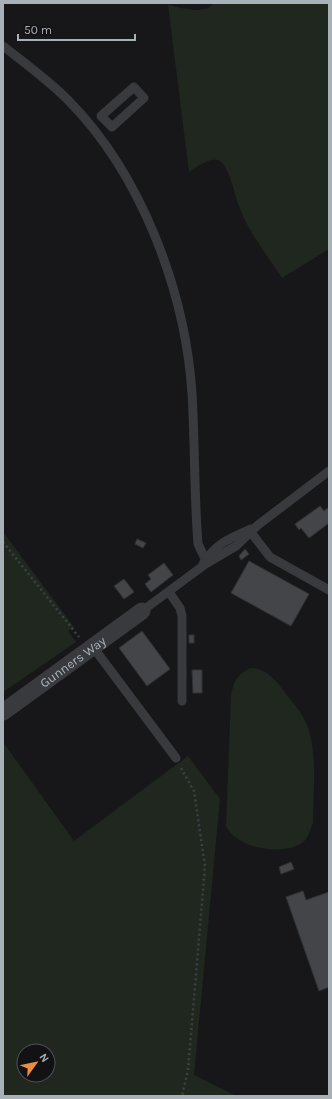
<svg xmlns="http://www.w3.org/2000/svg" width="332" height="1099" font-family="Karla,sans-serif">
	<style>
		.green { fill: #1f271f; fill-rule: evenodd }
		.building { fill: #434549; stroke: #313235 }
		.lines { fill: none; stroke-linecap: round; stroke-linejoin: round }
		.path { stroke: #3e4144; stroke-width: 2.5; stroke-dasharray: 2 3; stroke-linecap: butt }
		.service { stroke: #383a3e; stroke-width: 9 }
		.minor { stroke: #383a3e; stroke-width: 17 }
		.labels { text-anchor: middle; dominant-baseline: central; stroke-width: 3.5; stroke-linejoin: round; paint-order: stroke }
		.street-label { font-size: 13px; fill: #a9b1b8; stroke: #121214 }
	</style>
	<rect width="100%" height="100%" fill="#171719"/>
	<g class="green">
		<path d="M213,3H329V249L282,278C267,255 248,232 239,206C235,196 229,166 220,161C211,156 197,167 189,172L168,5C179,7 206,16 213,3Z"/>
		<path d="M3,532L74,627L68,631L76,642L3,692Z"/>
		<path d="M251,668C266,669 274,678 283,690C291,701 302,712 307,725C318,753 313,794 313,823C310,830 308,839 302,843C282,856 237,849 226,826L231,696C233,682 238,673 251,668Z"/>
		<path d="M3,742L74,841L188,756L220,799L194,1075L236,1096H3ZM24,1051H48V1075H24Z"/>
	</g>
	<g class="building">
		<path d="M320,506L324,511L329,507V523L309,538L301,528L299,530L295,524Z"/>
		<path d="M137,539L146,543L143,548L135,544Z"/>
		<path d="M245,549L249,554L241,560L239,556Z"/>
		<path d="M249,561L309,594L291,626L231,593Z"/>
		<path d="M164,563L173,575L151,592L145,584L151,579L148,575Z"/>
		<path d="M124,579L134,592L124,599L114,586Z"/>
		<path d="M142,631L170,669L147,686L119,648Z"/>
		<rect x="189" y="635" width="5" height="8"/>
		<path d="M192,670H202V693H193Z"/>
		<path d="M291,862L294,869L281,874L279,867Z"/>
		<path d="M303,891L306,900L329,892V987L319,991L286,897Z"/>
	</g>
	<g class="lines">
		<g class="path">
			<path d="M3,542L79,637"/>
			<path d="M181,768L194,791L205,866L188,1070L182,1096"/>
		</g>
		<g class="service">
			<path d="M3,46C26,64 48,80 68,100C141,174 185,290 192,393C195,443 194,494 198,544L207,563"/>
			<path d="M134,87L144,98L112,127L101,116Z"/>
			<path d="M249,530L270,557L329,590"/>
			<path d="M203,564C216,543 230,538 251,529"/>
			<path d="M169,592L180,608L182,616V701"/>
			<path d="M142,611L207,563L236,546L258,525L329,471"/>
			<path d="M93,647L176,758"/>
		</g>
		<path class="minor" id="s1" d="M3,712L142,611"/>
	</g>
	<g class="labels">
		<g class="street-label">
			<text stroke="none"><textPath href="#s1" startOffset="86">Gunners Way</textPath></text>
		</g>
	</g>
	<rect width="332" height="1099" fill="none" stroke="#a9b1b8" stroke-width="8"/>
	<g transform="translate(36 1063) rotate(57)"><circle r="19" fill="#121214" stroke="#4e5256"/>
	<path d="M0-3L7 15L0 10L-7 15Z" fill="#eb8e3d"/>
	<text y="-6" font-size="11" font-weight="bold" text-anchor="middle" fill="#a9b1b8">N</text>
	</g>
	<path d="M18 34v6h117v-6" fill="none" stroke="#a9b1b8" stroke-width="2"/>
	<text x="24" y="34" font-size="12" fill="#a9b1b8" stroke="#121214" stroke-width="3" paint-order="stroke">50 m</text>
</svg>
